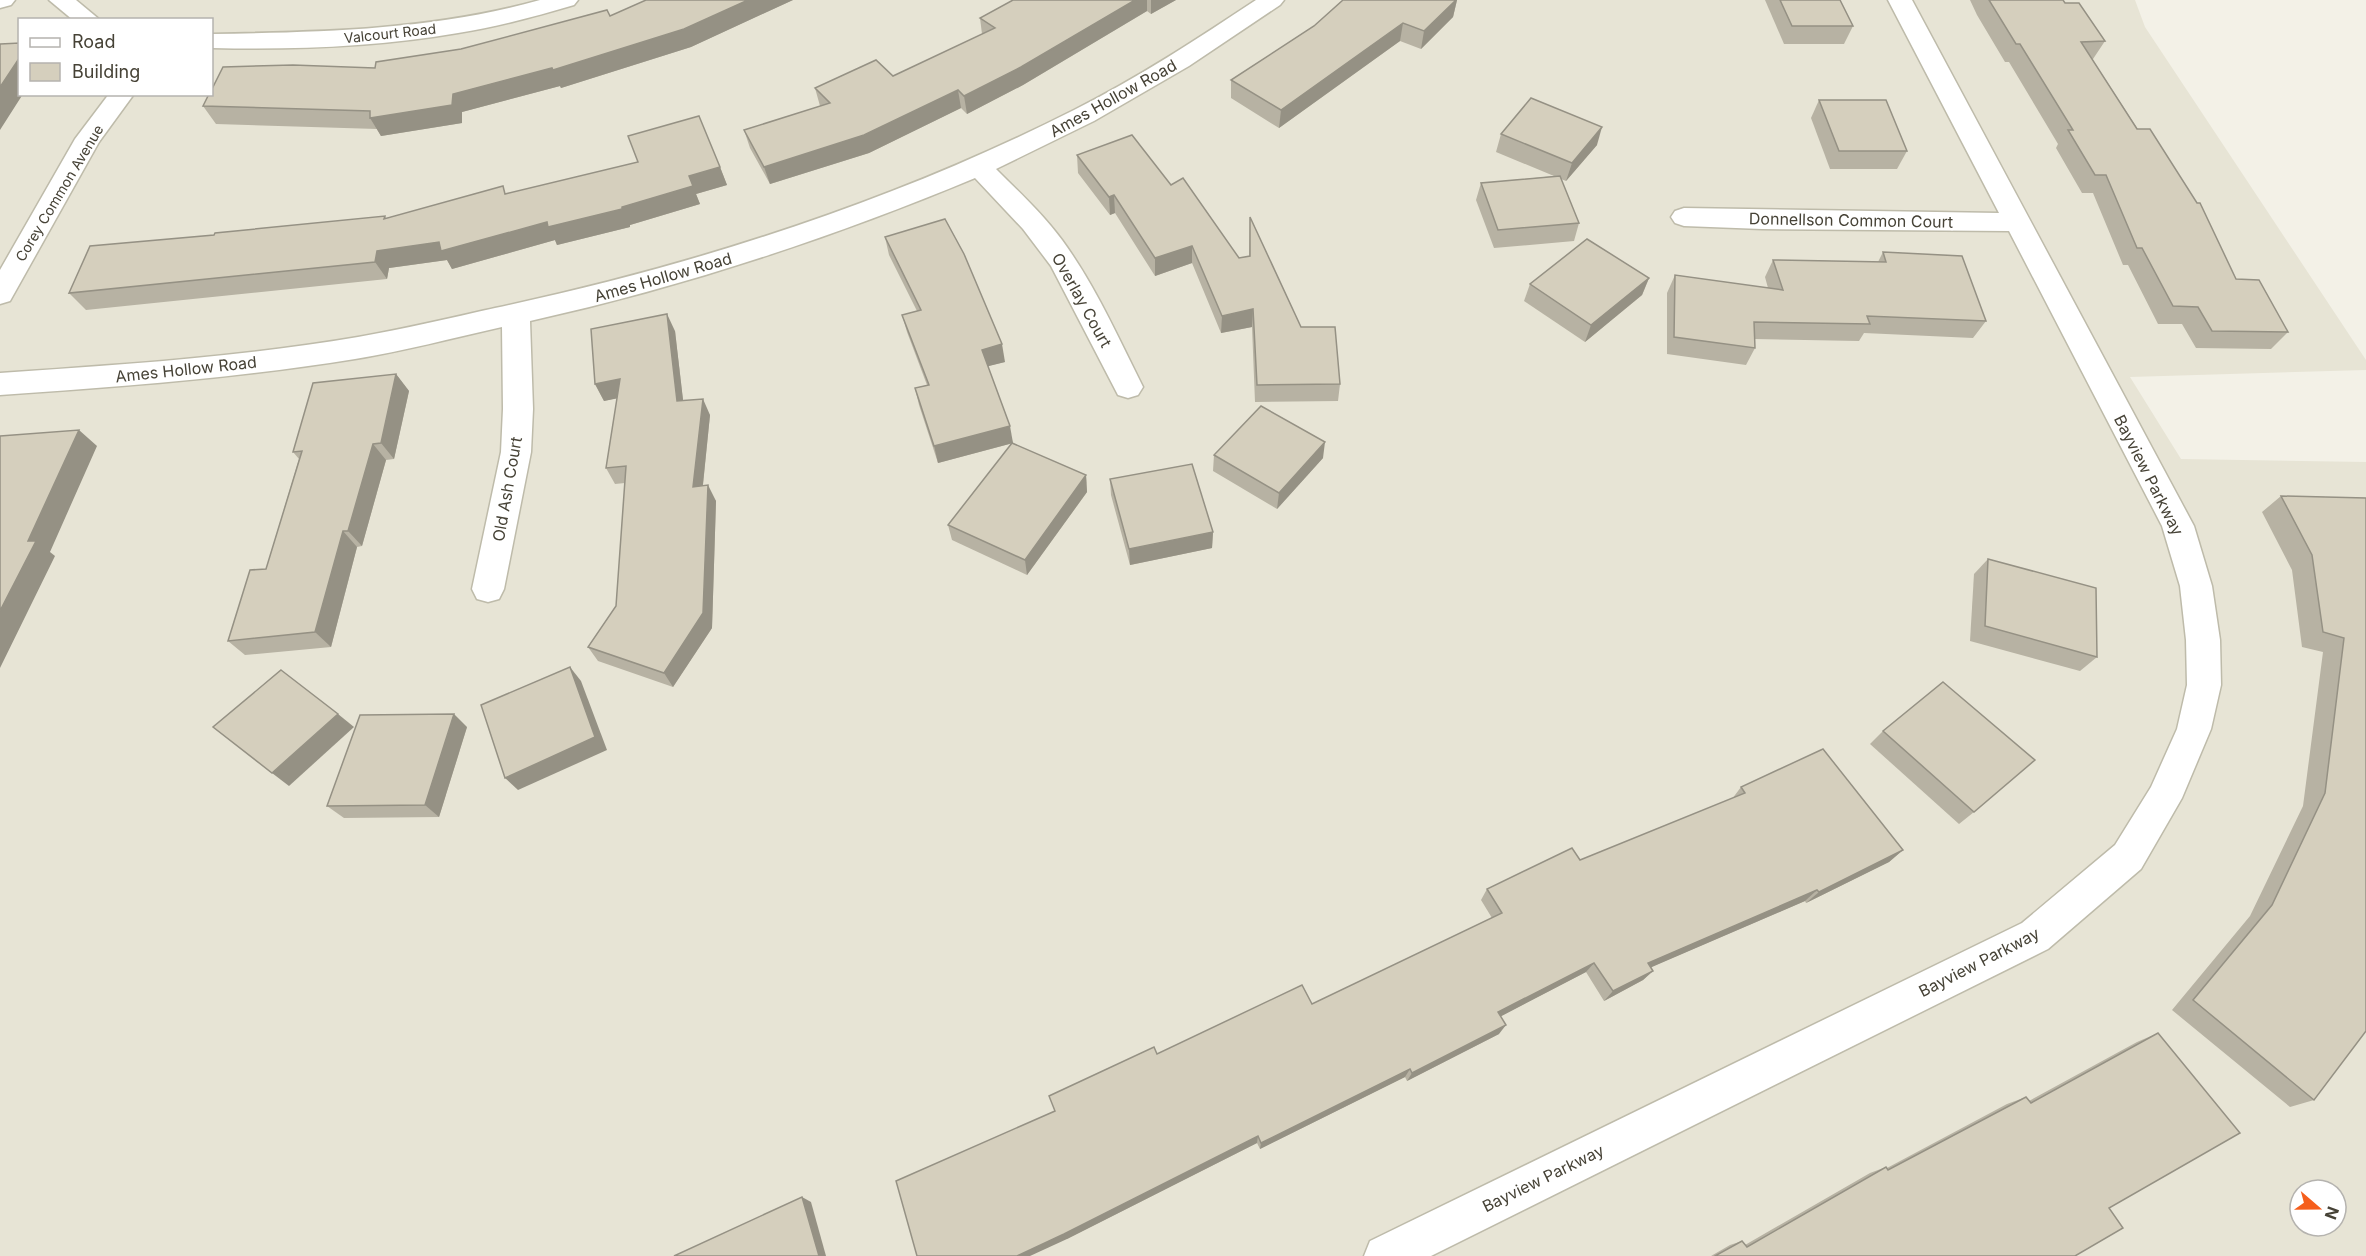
<svg xmlns="http://www.w3.org/2000/svg" width="2366" height="1256" font-family="Inter,sans-serif">
	<style>
		.residential { fill: #e7e4d5; fill-rule: evenodd }
		.lines { fill: none; stroke-linecap: round; stroke-linejoin: round }
		.street-casing { stroke: #bebbaa; stroke-width: 3 }
		.street { fill: #fff; fill-rule: evenodd }
		.wall { fill: #b7b2a3 }
		.shaded-wall { fill: #959184 }
		.building { fill: #d5cfbd; stroke: #959184; stroke-width: 1.5 }
		.labels { text-anchor: middle; dominant-baseline: central; stroke-width: 4.5; stroke-linejoin: round; paint-order: stroke }
		.far-street-label { font-size: 14px; fill: #464236; stroke: #fff }
		.street-label { font-size: 16px; fill: #464236; stroke: #fff }
	</style>
	<rect width="100%" height="100%" fill="#f3f1e7"/>
	<path class="residential" d="M0,0H2135L2145,27L2366,360V370L2130,377L2181,459L2366,462V1256H0ZM20,20H212V94H20ZM2300,1190H2336V1226H2300Z"/>
	<g class="lines">
		<g class="street-casing">
			<g id="street">
				<path d="M0,0H15L11,5L0,8Z"/>
				<path d="M49,0H76L100,20H73Z"/>
				<path d="M540,0H578L574,5C536,16 498,27 458,33C377,47 294,50 212,48V34C323,32 433,30 540,0Z"/>
				<path d="M1256,0H1284L1280,5L1189,66L1094,121L996,169C1019,192 1043,214 1062,240C1095,285 1118,337 1143,387L1138,395L1128,398L1118,395L1051,266L1023,229L975,178C831,238 683,287 530,321L533,409L531,452L504,589L499,599L488,602L477,599L472,589L501,452L503,409L502,327C453,338 404,351 355,359C237,378 119,387 0,395V373C120,365 240,357 358,337C404,329 450,318 495,308C696,265 890,203 1074,110C1138,78 1197,39 1256,0Z"/>
				<path d="M1888,0H1912L2194,526L2212,586L2220,640L2221,685L2211,729L2182,798L2141,869L2048,949L1431,1256H1364L1370,1241L2022,923L2115,845L2151,787L2177,729L2187,685L2186,640L2180,586L2162,526L2009,231L1762,229L1684,226L1675,223L1671,217L1675,211L1684,208L1999,213Z"/>
				<path d="M109,94H134L99,142L10,301L0,304V270L75,139Z"/>
			</g>
		</g>
		<use href="#street" class="street"/>
	</g>
	<g class="wall">
		<path d="M646,0H793L691,47L561,88L560,86L462,112V123L381,136L377,129L216,124L203,106L610,16Z"/>
		<path d="M1013,0H1176L1151,14L1147,11L1023,85L967,114L961,108L869,153L770,184L750,148L744,130L820,106L815,88L893,76L982,34L980,18Z"/>
		<path d="M1343,0H1457L1453,17L1421,49L1400,41L1279,128L1231,98V80L1314,26Z"/>
		<path d="M1765,0H1840L1853,26L1844,44H1784Z"/>
		<path d="M1970,0H2063L2065,3L2105,41L2093,59H2092L2236,279L2288,332L2271,349L2196,348L2182,324H2158L2128,265H2123L2093,193H2082L2056,148L2058,144L2009,62H2005L1977,15Z"/>
		<path d="M1819,100L1907,151L1897,169H1830L1811,118Z"/>
		<path d="M1501,134L1597,145L1566,181L1561,179L1579,223L1574,241L1494,248L1476,200L1481,183L1554,176L1496,152Z"/>
		<path d="M1077,155L1171,185L1239,258L1249,256L1250,217L1301,327L1340,384L1338,401L1255,402L1252,327L1221,333L1192,263L1155,276L1115,213L1110,215L1078,173Z"/>
		<path d="M720,167L727,185L696,194L700,204L630,225V227L557,245L555,240L452,269L447,260L389,268L387,279L86,310L69,293L214,235L385,216L386,218L507,194Z"/>
		<path d="M885,237L1005,362L988,366L1013,443L938,463L919,405L915,388L927,385L907,332L902,315L917,311L889,255Z"/>
		<path d="M1883,252L1986,321L1973,338L1864,333L1859,341L1755,339V348L1746,365L1667,354V293L1675,275L1768,288L1765,277L1773,260L1878,262Z"/>
		<path d="M1649,278L1642,295L1585,342L1524,301L1530,284Z"/>
		<path d="M675,331L683,400L710,415L703,485L716,501L712,628L673,687L598,661L588,647L616,606L625,483L615,484L606,468L617,398L604,401L595,384Z"/>
		<path d="M396,374L409,391L394,459L386,460L362,546L357,547L331,647L245,655L228,641L266,569L299,459L293,452Z"/>
		<path d="M1214,455L1323,458L1277,509L1213,471Z"/>
		<path d="M1086,475L1087,492L1027,575L952,540L948,525Z"/>
		<path d="M1110,479L1213,532L1212,548L1130,565L1111,495Z"/>
		<path d="M2281,496L2366,498L2314,1100L2290,1107L2172,1010L2250,916L2303,806L2323,652L2302,647L2292,570L2262,512Z"/>
		<path d="M1988,559L2097,657L2080,671L1970,641L1974,574Z"/>
		<path d="M467,727L439,817L344,818L327,806Z"/>
		<path d="M1883,731L1974,812L1959,824L1870,744Z"/>
		<path d="M1741,787L1903,850L1889,862L1806,903L1805,901L1651,967L1653,971L1643,980L1604,1001L1586,972L1501,1016L1499,1034L1407,1081L1405,1077L1260,1149L1257,1143L1067,1239L1055,1111L1157,1054L1312,1004L1492,918L1481,900L1487,889L1580,860L1732,799Z"/>
		<path d="M2158,1033L2109,1208L2075,1256H1711L1730,1245L1742,1241L1745,1245L1870,1173L1886,1167L1887,1168L2007,1104L2026,1097L2029,1101L2137,1042Z"/>
	</g>
	<g class="shaded-wall">
		<path d="M748,0H793L691,47L561,88L560,86L462,112V123L381,136L370,118L453,94Z"/>
		<path d="M1135,0H1147V11L1023,85L967,114L964,96Z"/>
		<path d="M1151,0H1176L1151,14Z"/>
		<path d="M1456,0H1457L1453,17L1421,49L1424,31Z"/>
		<path d="M1403,23L1400,41L1279,128L1281,110Z"/>
		<path d="M20,57V94H23L0,130V87Z"/>
		<path d="M958,90L961,108L869,153L770,184L764,167Z"/>
		<path d="M1602,127L1597,145L1566,181L1572,163Z"/>
		<path d="M720,167L727,185L696,194L700,204L630,225V227L557,245L555,240L452,269L447,260L389,268L387,279L375,262L377,251L547,222L622,207L689,176Z"/>
		<path d="M1114,195L1115,213L1110,215L1109,197Z"/>
		<path d="M1192,246V263L1155,276V258Z"/>
		<path d="M1649,278L1642,295L1585,342L1591,325Z"/>
		<path d="M1253,309L1252,327L1221,333L1222,316Z"/>
		<path d="M667,314L675,331L685,417L677,401Z"/>
		<path d="M1002,344L1005,362L985,367L982,350Z"/>
		<path d="M396,374L409,391L394,459L381,443Z"/>
		<path d="M620,379L629,396L604,401L595,384Z"/>
		<path d="M703,399L710,415L701,503L693,487Z"/>
		<path d="M1010,426L1013,443L938,463L934,446Z"/>
		<path d="M79,430L97,446L50,552L55,556L0,668V611L28,541Z"/>
		<path d="M1325,442L1323,458L1277,509L1279,493Z"/>
		<path d="M373,444L386,460L362,546L348,531Z"/>
		<path d="M1086,475L1087,492L1027,575L1025,560Z"/>
		<path d="M708,485L716,501L712,628L673,687L664,673Z"/>
		<path d="M343,531L357,547L331,647L315,632Z"/>
		<path d="M1213,532L1212,548L1130,565L1129,549Z"/>
		<path d="M570,667L581,681L607,750L518,790L505,778Z"/>
		<path d="M338,714L354,727L289,786L272,773Z"/>
		<path d="M454,714L467,727L439,817L425,805Z"/>
		<path d="M1903,850L1889,862L1806,903L1819,892Z"/>
		<path d="M1817,890L1805,901L1638,973L1648,963Z"/>
		<path d="M1594,963L1586,972L1492,1021L1498,1012Z"/>
		<path d="M1653,971L1643,980L1604,1001L1613,991Z"/>
		<path d="M1506,1025L1499,1034L1407,1081L1412,1073Z"/>
		<path d="M1410,1069L1405,1077L1260,1149L1261,1143Z"/>
		<path d="M1258,1136L1257,1143L1067,1239L1030,1256H1017Z"/>
		<path d="M802,1197L811,1202L826,1256H819Z"/>
	</g>
	<g class="building">
		<path d="M646,0H748L684,29L553,70L552,68L453,94L452,105L370,118V111L203,106L209,94H212V89L223,67L293,65L375,68L376,62L461,49L607,10L610,16Z"/>
		<path d="M1013,0H1135L1021,67L964,96L958,90L864,135L764,167L744,130L830,103L815,88L876,60L893,76L995,28L980,18Z"/>
		<path d="M1343,0H1456L1424,31L1403,23L1281,110L1231,80L1314,26Z"/>
		<path d="M1780,0H1840L1853,26H1792Z"/>
		<path d="M1989,0H2063L2065,3H2079L2105,41L2081,42L2137,129H2150L2197,203H2200L2236,279L2259,280L2288,332L2212,331L2198,307L2173,306L2142,248H2137L2106,175H2095L2068,130H2073L2020,44H2016Z"/>
		<path d="M20,43V57L0,87V44Z"/>
		<path d="M1531,98L1602,127L1572,163L1501,134Z"/>
		<path d="M1819,100H1886L1907,151H1839Z"/>
		<path d="M699,116L720,167L689,176L693,186L622,207V209L548,227L547,222L441,251L439,242L377,251L375,262L69,293L90,246L214,235L215,233L385,216L384,219L503,186L505,194L638,162L628,136Z"/>
		<path d="M1132,135L1171,185L1183,178L1239,258L1250,256V217L1301,327H1335L1340,384L1257,385L1253,309L1222,316L1192,246L1155,258L1114,195L1109,197L1077,155Z"/>
		<path d="M1560,176L1579,223L1498,230L1481,183Z"/>
		<path d="M945,219L964,254L1002,344L982,350L1010,426L934,446L915,388L929,385L902,315L921,310L885,237Z"/>
		<path d="M1587,239L1649,278L1591,325L1530,284Z"/>
		<path d="M1883,252L1962,256L1986,321L1867,316L1870,324L1754,322L1755,348L1674,337L1675,275L1783,290L1773,260L1886,262Z"/>
		<path d="M667,314L677,401L703,399L693,487L708,485L703,613L664,673L588,647L616,606L626,466L606,468L620,379L595,384L591,329Z"/>
		<path d="M396,374L381,443L373,444L348,531H343L315,632L228,641L250,570L266,569L302,451L293,452L313,383Z"/>
		<path d="M1261,406L1325,442L1279,493L1214,455Z"/>
		<path d="M79,430L28,541H36L0,611V436Z"/>
		<path d="M1012,443L1086,475L1025,560L948,525Z"/>
		<path d="M1192,464L1213,532L1129,549L1110,479Z"/>
		<path d="M2281,496L2366,498V1031L2314,1100L2193,1000L2272,905L2325,793L2344,638L2323,632L2312,555Z"/>
		<path d="M1988,559L2096,588L2097,657L1985,626Z"/>
		<path d="M570,667L595,737L505,778L481,705Z"/>
		<path d="M281,670L338,714L272,773L213,727Z"/>
		<path d="M1943,682L2035,760L1974,812L1883,731Z"/>
		<path d="M454,714L425,805L327,806L360,715Z"/>
		<path d="M1823,749L1903,850L1819,892L1817,890L1648,963L1653,971L1613,991L1594,963L1498,1012L1506,1025L1412,1073L1410,1069L1261,1143L1258,1136L1064,1234L1017,1256H917L896,1181L1055,1111L1049,1096L1154,1047L1157,1054L1302,985L1312,1004L1502,913L1487,889L1572,848L1580,860L1745,793L1741,787Z"/>
		<path d="M2158,1033L2240,1133L2109,1208L2123,1228L2075,1256H1715L1742,1241L1747,1247L1886,1167L1888,1170L2026,1097L2031,1103Z"/>
		<path d="M802,1197L819,1256H674Z"/>
	</g>
	<g class="labels">
		<g class="far-street-label">
			<text transform="translate(390 33) rotate(-6)">Valcourt Road</text>
			<text transform="translate(59 193) rotate(-59)">Corey Common Avenue</text>
		</g>
		<g class="street-label">
			<text transform="translate(1113 98) rotate(-29)">Ames Hollow Road</text>
			<text transform="translate(1851 220) rotate(1)">Donnellson Common Court</text>
			<text transform="translate(663 277) rotate(-16)">Ames Hollow Road</text>
			<text transform="translate(1082 300) rotate(61)">Overlay Court</text>
			<text transform="translate(186 369) rotate(-6)">Ames Hollow Road</text>
			<text transform="translate(2149 475) rotate(63)">Bayview Parkway</text>
			<text transform="translate(507 489) rotate(-80)">Old Ash Court</text>
			<text transform="translate(1979 962) rotate(-27)">Bayview Parkway</text>
			<text transform="translate(1543 1178) rotate(-26)">Bayview Parkway</text>
		</g>
	</g>
	<rect x="18" y="18" width="195" height="78" fill="#ffffff" stroke="#b5b3af" stroke-width="1.5"/>
	<rect x="30" y="38" width="30" height="9" fill="#ffffff" stroke="#b5b3af" stroke-width="1.5"/>
	<text x="72" y="48" font-size="18" fill="#464236">Road</text>
	<rect x="30" y="63" width="30" height="18" fill="#d5cfbd" stroke="#b5b3af" stroke-width="1.5"/>
	<text x="72" y="78" font-size="18" fill="#464236">Building</text>
	<g transform="translate(2318 1208) rotate(110)"><circle r="28" fill="#ffffff" stroke="#b5b3af" stroke-width="1.5"/>
	<path d="M0-4.5L10 22L0 15L-10 22Z" fill="#f55e1c"/>
	<text y="-9" font-size="16" font-weight="bold" text-anchor="middle" fill="#464236">N</text>
	</g>
</svg>
